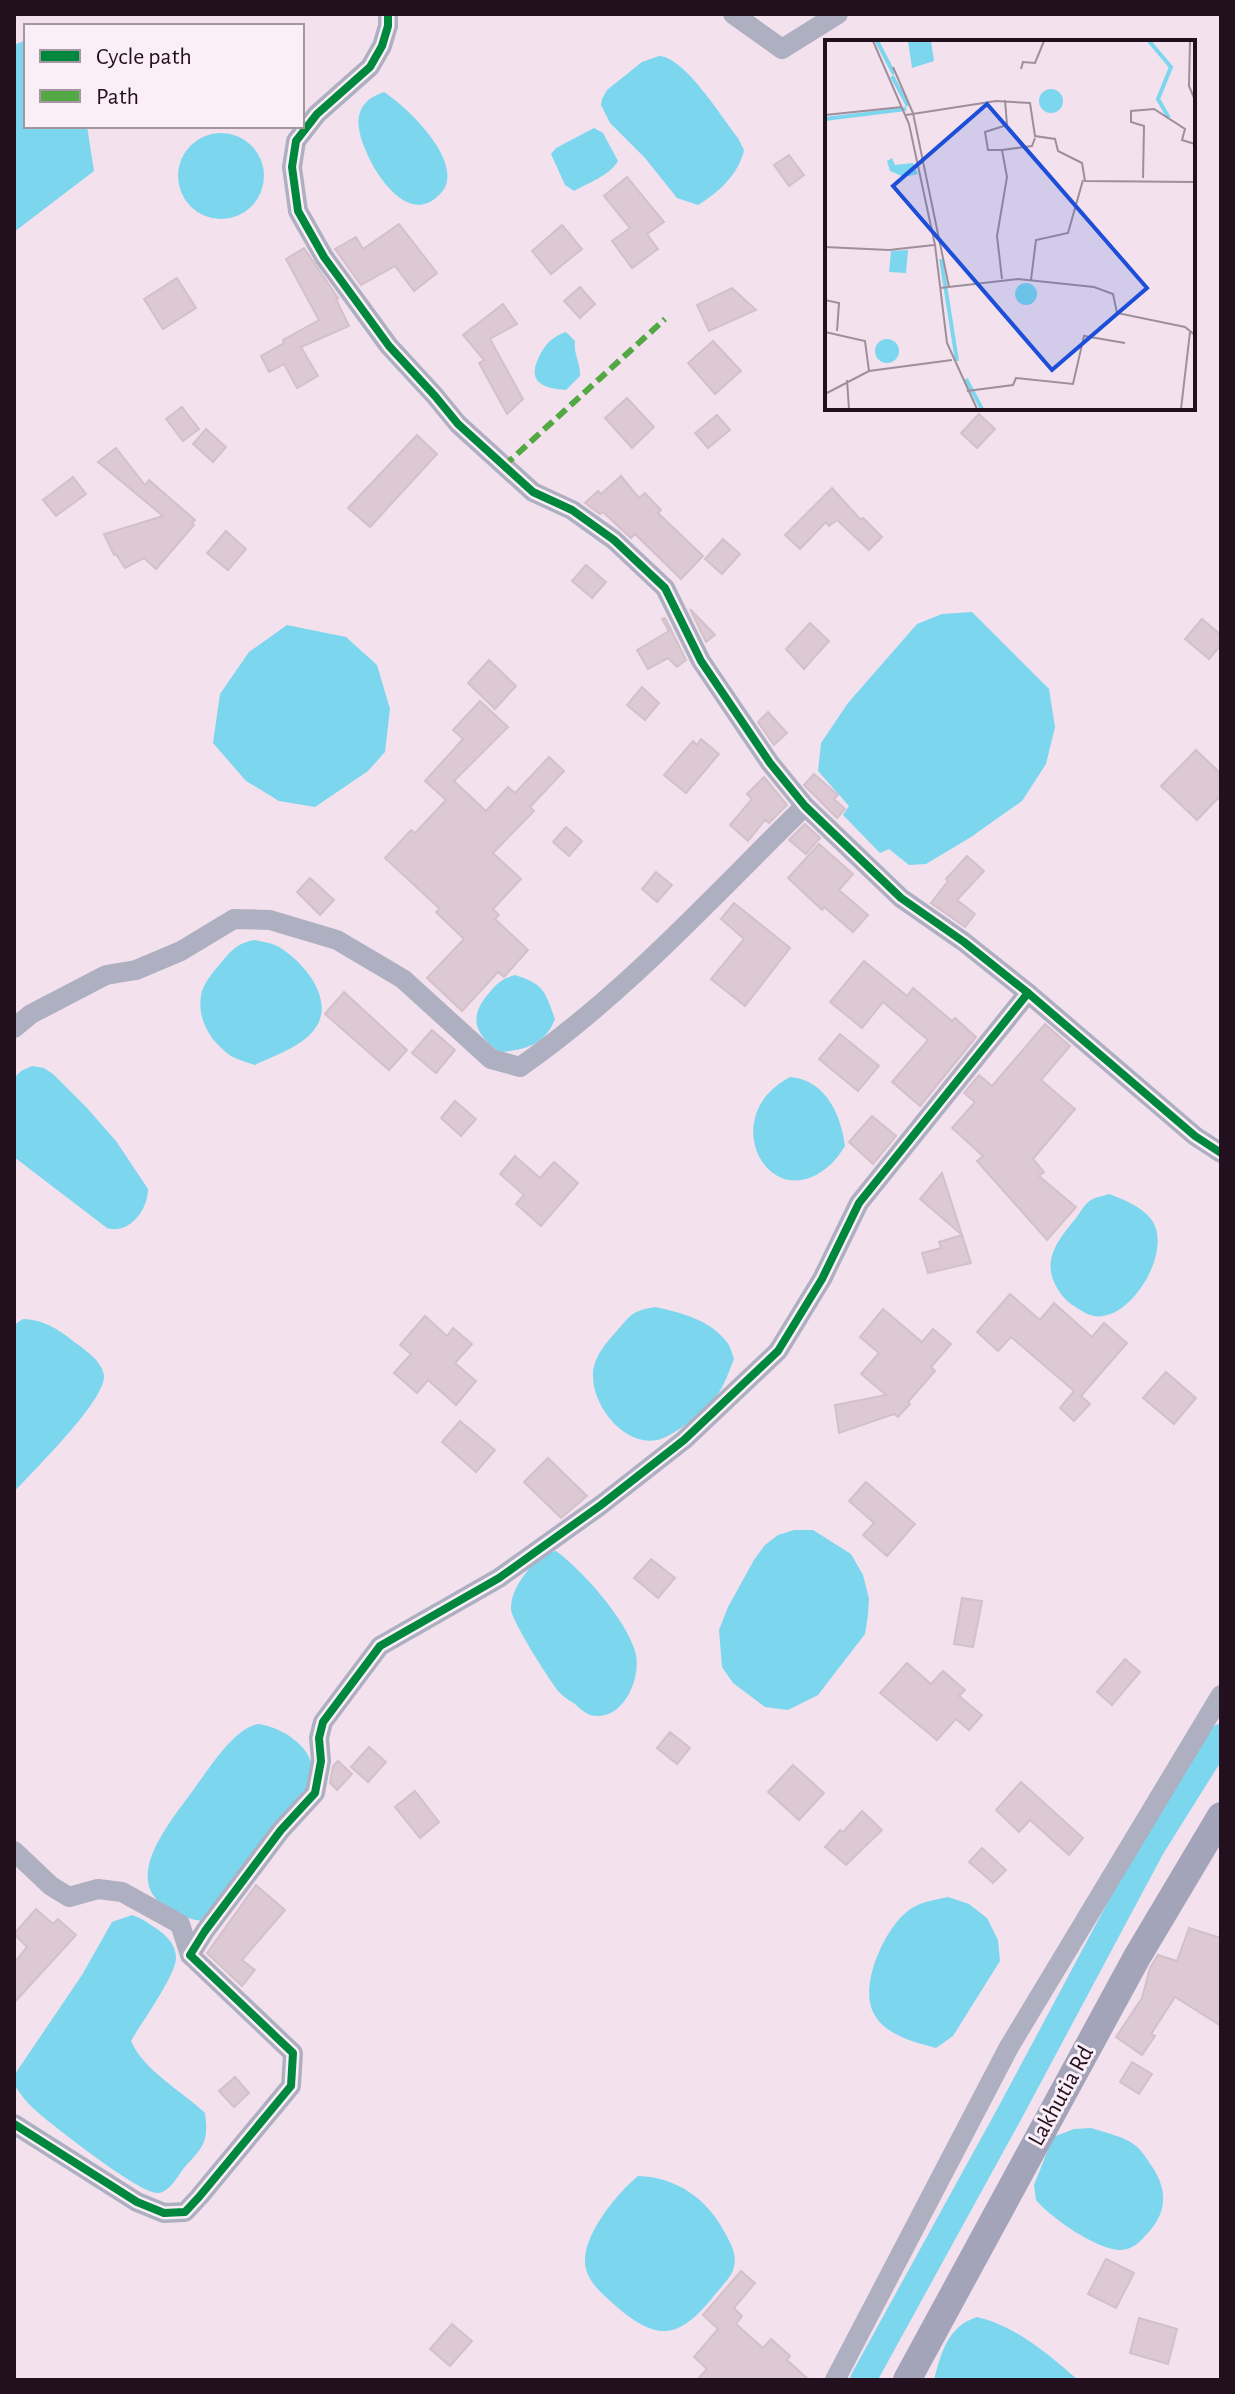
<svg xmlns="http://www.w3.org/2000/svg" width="1235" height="2394" font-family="'Alegreya Sans',sans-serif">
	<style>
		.water { fill: #7cd6ee }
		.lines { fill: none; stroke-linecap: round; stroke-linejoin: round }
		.canal { stroke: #7cd6ee; stroke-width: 26 }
		.building { fill: #dcc9d3; stroke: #d4c0ca; stroke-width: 2 }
		.street { stroke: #aeafc1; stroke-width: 20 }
		.secondary { stroke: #a3a4b9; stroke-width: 28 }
		.quiet { stroke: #53a843; stroke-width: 6; stroke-dasharray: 12 6; stroke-linecap: butt }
		.cycleway-casing { stroke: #faeff7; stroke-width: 13 }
		.cycleway { stroke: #00873e; stroke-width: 8 }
		.labels { text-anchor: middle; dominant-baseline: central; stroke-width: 6; stroke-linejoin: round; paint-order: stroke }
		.street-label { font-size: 24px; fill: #22101e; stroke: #faeff7 }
		.inset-river { fill: none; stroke: #7cd6ee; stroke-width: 4 }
		.inset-road { fill: none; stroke: #9f8e9b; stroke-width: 2 }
		.view { fill: #1d4ed8; fill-opacity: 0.15; stroke: #1d4ed8; stroke-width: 4 }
		.inset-edge { fill: none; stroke: #22101e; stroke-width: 4 }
	</style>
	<rect width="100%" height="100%" fill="#f3e2ee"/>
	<g class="water">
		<path d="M26,40V126H87L94,171L14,232V45Z"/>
		<path d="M659,56C685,57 722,118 738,138L744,150C739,174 718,193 698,205L677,198L645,158L610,123L601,105L602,99L607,90L642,62Z"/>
		<path d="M384,92C407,107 452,151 447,181C446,187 443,191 438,196C410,223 380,181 369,158C357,132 348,104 384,92Z"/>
		<path d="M594,128L603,133L618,161C609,176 588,183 574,191L565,185L551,154L556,148Z"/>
		<circle cx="221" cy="176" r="43"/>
		<path d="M566,332L575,341C573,353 581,364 580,376L566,390C539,388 526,380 541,353C547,342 554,336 566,332Z"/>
		<path d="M972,612L1049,689L1055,727L1046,764L1022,801L971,837L926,864L909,865L889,849L880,853L843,815L849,806L818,771L821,743L848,703L917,624L942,614Z"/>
		<path d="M287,625L346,637L377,665L390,709L385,752L368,771L315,807L279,801L246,781L213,743L220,694L249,652Z"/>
		<path d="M255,940C263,942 272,943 279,947C304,962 337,1001 314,1030C301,1047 273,1056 255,1065C247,1062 238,1060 231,1056C212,1043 197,1021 201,996C202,985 213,972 220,964C232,950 237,943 255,940Z"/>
		<path d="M515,975C544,984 545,991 555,1019C545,1045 525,1050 499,1052C476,1035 467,1018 489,993C497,983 502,979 515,975Z"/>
		<path d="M32,1066L44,1068L53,1074L87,1108L116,1141L148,1189C148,1210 129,1235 107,1228L14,1157V1078L21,1071Z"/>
		<path d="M790,1077C826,1080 841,1115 845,1146C841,1152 836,1160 830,1165C770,1219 714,1117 790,1077Z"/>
		<path d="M1109,1194C1124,1200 1141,1206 1151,1219C1173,1248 1136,1312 1103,1316C1092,1318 1083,1312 1074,1306C1066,1301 1059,1293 1055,1284C1042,1258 1060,1238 1076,1218C1080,1213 1085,1203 1091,1200C1096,1197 1104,1196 1109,1194Z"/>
		<path d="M655,1307C679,1312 710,1320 726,1341C730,1345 732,1353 734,1359C729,1371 724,1387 715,1398C705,1411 676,1434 661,1439C626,1450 592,1406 593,1375C593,1358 605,1344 616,1332C631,1315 631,1311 655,1307Z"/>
		<path d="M23,1319C46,1320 59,1330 77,1344C87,1351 103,1363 104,1376C105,1401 33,1471 14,1492V1325Z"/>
		<path d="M794,1530H813L851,1554L863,1575L869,1599L868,1615L865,1634L818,1695L788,1710L765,1707L733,1683L722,1667L719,1630L728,1607L754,1560L765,1545L778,1535Z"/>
		<path d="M556,1551C583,1571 625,1618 635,1651C643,1676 623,1724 590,1715C585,1713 579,1708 575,1704C570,1701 564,1697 560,1693C551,1683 511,1620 511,1609C511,1593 519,1582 528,1570C536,1559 542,1552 556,1551Z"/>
		<path d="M258,1724C283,1727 319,1750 312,1780C310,1786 305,1792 303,1798L204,1921C190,1920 182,1916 170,1909C117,1882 172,1820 194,1789C208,1770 234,1728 258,1724Z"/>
		<path d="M948,1897L969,1904L987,1918L998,1940L1000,1961L953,2036L936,2048C914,2042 884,2035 873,2012C859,1984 886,1924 912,1908C923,1901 936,1900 948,1897Z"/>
		<path d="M132,1915C141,1918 147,1922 154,1927C165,1934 176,1944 176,1957C177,1974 141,2023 131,2041C143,2070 183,2092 205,2113C209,2143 203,2147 184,2168C177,2177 170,2192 158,2193C141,2195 52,2125 35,2110C27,2103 21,2095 15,2086V2074L82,1975L112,1922Z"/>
		<path d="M1091,2128C1106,2133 1124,2136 1136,2146C1142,2151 1147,2159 1151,2165C1169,2191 1167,2214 1145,2236C1138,2244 1131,2250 1119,2250C1096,2249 1051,2218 1036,2200L1034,2185L1053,2137L1074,2129Z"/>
		<path d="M638,2176C676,2177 708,2199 725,2233C731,2244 737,2254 734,2267C732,2277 719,2289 713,2297C679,2339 658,2342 617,2307C606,2297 590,2285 586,2269C578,2240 617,2193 638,2176Z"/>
		<path d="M977,2317C1016,2326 1048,2354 1078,2380H934C941,2353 948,2326 977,2317Z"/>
	</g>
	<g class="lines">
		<path class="canal" d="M863,2380L1012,2109L1152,1847L1221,1737"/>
	</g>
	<g class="building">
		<path d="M789,155L804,175L789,186L774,165Z"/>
		<path d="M627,177L664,222L647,234L658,249L632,268L612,241L630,228L604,196Z"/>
		<path d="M399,224L437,273L414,291L395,266L361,285L335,249L356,237L363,249Z"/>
		<path d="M562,225L582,249L551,274L532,251Z"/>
		<path d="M304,248L338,298L336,299L349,326L301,347L318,376L297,388L284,364L269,372L261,356L284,343L283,340L319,320L286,259Z"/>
		<path d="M177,278L196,308L163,329L144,299Z"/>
		<path d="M580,287L595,304L580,318L564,301Z"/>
		<path d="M732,288L756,310L709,331L697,305Z"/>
		<path d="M503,304L517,324L490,339L523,399L507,414L479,363L484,360L463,335Z"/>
		<path d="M713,341L741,371L715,394L688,363Z"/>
		<path d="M627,398L654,427L632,448L605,418Z"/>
		<path d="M182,407L199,429L183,441L166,419Z"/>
		<path d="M979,414L995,429L977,448L961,433Z"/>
		<path d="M717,415L730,430L708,448L695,433Z"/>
		<path d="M206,429L226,447L213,462L193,444Z"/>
		<path d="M417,435L437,454L370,527L348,508Z"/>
		<path d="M116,448L145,485L149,480L195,520L192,523L194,525L156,569L144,558L125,568L116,554L114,555L104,534L163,516L98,462Z"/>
		<path d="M621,476L639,498L645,493L661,510L658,513L703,556L681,579L635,534L631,538L603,512L600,514L585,503L598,491L601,494Z"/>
		<path d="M73,477L86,494L56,516L43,500Z"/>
		<path d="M832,488L861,520L863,518L882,537L869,550L837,520L829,526L826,522L800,549L785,535Z"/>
		<path d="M226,531L246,549L228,570L207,553Z"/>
		<path d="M723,539L740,554L722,574L705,559Z"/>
		<path d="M586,565L606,582L592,598L572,581Z"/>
		<path d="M690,609L715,635L706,642Z"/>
		<path d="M665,618L686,660L677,667L668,658L648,669L637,650L669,631L662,619Z"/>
		<path d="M1202,619L1221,635V645L1209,659L1185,639Z"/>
		<path d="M810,623L829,641L804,669L786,649Z"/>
		<path d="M489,660L516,686L495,709L468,683Z"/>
		<path d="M642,687L659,703L645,720L627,705Z"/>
		<path d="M480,701L508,727L454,781L486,811L508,787L515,793L549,757L564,771L530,807L534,811L493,853L521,879L493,909L499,915L495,919L528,950L504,977L498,972L462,1011L427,978L464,939L436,912L440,909L385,858L411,830L415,833L446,800L425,781L463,739L453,730Z"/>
		<path d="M768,712L787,733L774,745L758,722Z"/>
		<path d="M701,739L719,754L686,793L664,775L693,741L697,745Z"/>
		<path d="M1196,750L1221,774V795L1197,820L1161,786Z"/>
		<path d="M814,774L838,795L834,799L845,809L837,818L804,785Z"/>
		<path d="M764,777L787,805L769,823L765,820L748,841L730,825L752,799L747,794Z"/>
		<path d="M805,824L820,838L806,854L789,840Z"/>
		<path d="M566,827L582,841L569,856L553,842Z"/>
		<path d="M819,844L853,874L839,890L868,915L853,932L824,907L822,910L788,878Z"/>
		<path d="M967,856L984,871L957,900L975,914L965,927L931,903L948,881L946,879Z"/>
		<path d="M656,872L672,885L657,902L642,889Z"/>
		<path d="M310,878L334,900L320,915L297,892Z"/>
		<path d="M734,903L790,948L745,1006L711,979L744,939L721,919Z"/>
		<path d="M864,961L907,996L913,988L952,1021L955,1018L976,1037L920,1106L892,1082L928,1040L883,1002L862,1028L830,1002Z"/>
		<path d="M344,992L407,1050L389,1070L325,1014Z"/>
		<path d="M1045,1024L1070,1046L1041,1080L1075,1109L1033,1159L1044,1172L1039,1176L1076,1207L1047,1240L977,1161L983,1156L952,1128L975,1102L964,1093L979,1075L992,1086Z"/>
		<path d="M432,1030L455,1050L436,1073L412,1053Z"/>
		<path d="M840,1034L879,1066L858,1091L819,1059Z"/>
		<path d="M455,1101L476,1119L461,1136L441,1118Z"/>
		<path d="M872,1116L896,1136L873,1164L849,1142Z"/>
		<path d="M515,1156L540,1178L554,1162L578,1183L541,1226L516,1204L524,1195L500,1174Z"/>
		<path d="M942,1173L962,1235L920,1199Z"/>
		<path d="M962,1235L971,1263L928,1273L922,1253L941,1248L939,1242Z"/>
		<path d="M1010,1294L1040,1320L1054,1303L1092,1337L1104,1323L1127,1343L1081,1396L1090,1404L1074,1421L1060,1408L1074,1391L1011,1337L998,1351L977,1332Z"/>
		<path d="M883,1309L922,1342L933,1329L951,1344L931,1367L935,1371L908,1402L910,1404L898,1417L894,1414L839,1433L835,1405L886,1395L861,1374L879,1353L860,1337Z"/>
		<path d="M425,1316L447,1336L453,1328L472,1344L455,1363L476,1381L456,1405L428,1380L417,1393L394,1373L411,1354L400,1345Z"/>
		<path d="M1166,1372L1196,1398L1174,1424L1143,1398Z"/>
		<path d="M460,1421L495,1450L476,1472L442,1442Z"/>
		<path d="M548,1458L587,1496L561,1518L524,1482Z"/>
		<path d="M866,1482L915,1524L887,1556L863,1535L874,1523L849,1501Z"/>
		<path d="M651,1559L675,1578L658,1598L634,1578Z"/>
		<path d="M962,1598L982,1601L973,1647L954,1644Z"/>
		<path d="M1125,1659L1140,1672L1112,1705L1097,1692Z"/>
		<path d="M907,1663L931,1684L943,1671L965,1690L959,1696L982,1715L969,1730L956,1719L937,1740L880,1693Z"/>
		<path d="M670,1732L690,1748L677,1764L657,1748Z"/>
		<path d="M369,1747L386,1762L368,1782L351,1767Z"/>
		<path d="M338,1761L352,1774L337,1790L330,1783L333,1766Z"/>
		<path d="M793,1765L824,1793L799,1820L768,1792Z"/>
		<path d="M1021,1782L1083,1838L1069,1855L1030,1820L1019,1832L996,1810Z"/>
		<path d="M415,1791L439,1822L420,1838L395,1807Z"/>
		<path d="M862,1811L882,1830L846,1865L825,1847L840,1830L843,1832Z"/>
		<path d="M982,1848L1006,1870L993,1883L969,1862Z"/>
		<path d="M256,1885L285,1910L242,1960L255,1970L242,1986L207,1953Z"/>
		<path d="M36,1909L53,1924L58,1919L76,1935L14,2003V1963L27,1947L14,1934Z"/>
		<path d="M1189,1928L1221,1938V2026L1175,1997L1151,2034L1155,2036L1142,2055L1116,2037L1142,1998L1150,1968L1158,1955L1177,1961Z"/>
		<path d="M1132,2062L1152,2074L1139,2094L1120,2082Z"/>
		<path d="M235,2077L249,2093L234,2107L219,2091Z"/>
		<path d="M1106,2259L1134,2273L1116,2308L1088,2294Z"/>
		<path d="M741,2271L755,2283L734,2308L742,2316L736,2324L763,2348L771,2339L790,2356L787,2360L809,2380H697L707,2369L694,2357L718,2329L703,2315Z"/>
		<path d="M1139,2318L1177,2329L1168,2364L1130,2353Z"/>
		<path d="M452,2324L472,2341L450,2366L430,2349Z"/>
	</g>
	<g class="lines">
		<g class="street">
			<path d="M388,14V26L382,46L370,67L317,114L296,141L292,167L298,211L324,257L389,346L435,396L458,424L533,492L572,510L614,540L665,588L701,661L770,763L805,806L901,898L964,942L1028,993L1195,1136L1221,1153"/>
			<path d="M733,14L782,49L838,14"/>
			<path d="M14,1028L31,1014L106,975L136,970L181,951L234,919L270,920L337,940L403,979L491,1059L520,1067C626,993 713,896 805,806"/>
			<path d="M14,1851L51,1886L69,1897L98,1889L122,1892L180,1924L190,1955"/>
			<path d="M14,2124L137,2202L164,2213L185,2212L199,2197L291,2086L293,2053L190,1955L205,1931L281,1830L315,1793L321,1761L319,1738L323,1722L380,1646L499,1578L601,1505L684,1440L778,1351L822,1279L859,1203L1028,993"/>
			<path d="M835,2380L1009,2047L1221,1695"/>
		</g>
		<path class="secondary" d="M907,2380L1137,1957L1221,1816"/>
		<path class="quiet" d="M504,466L665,319"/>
		<g class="cycleway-casing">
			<g id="cycleway">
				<path d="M388,14V26L382,46L370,67L317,114L296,141L292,167L298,211L324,257L389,346L435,396L458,424L533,492L572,510L614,540L665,588L701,661L770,763L805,806L901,898L964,942L1028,993L1195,1136L1221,1153"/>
				<path d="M14,2124L137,2202L164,2213L185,2212L199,2197L291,2086L293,2053L190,1955L205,1931L281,1830L315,1793L321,1761L319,1738L323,1722L380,1646L499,1578L601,1505L684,1440L778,1351L822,1279L859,1203L1028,993"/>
			</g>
		</g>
		<use href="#cycleway" class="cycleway"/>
	</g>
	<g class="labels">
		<g class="street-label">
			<text transform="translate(1061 2096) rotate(-61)">Lakhutia Rd</text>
		</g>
	</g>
	<g transform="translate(825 40)">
		<rect width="370" height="370" fill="#f3e2ee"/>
		<path d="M83,1H106L109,21L87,28ZM214 61a12 12 0 1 1 24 0a12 12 0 1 1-24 0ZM67,118L70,125L88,123L93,134L79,137L65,131L62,121ZM83,210L81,233L64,232L66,211ZM190 254a11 11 0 1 1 22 0a11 11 0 1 1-22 0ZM50 311a12 12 0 1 1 24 0a12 12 0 1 1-24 0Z" fill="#7cd6ee"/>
		<path class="inset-river" d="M52,1L69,34M324,1L346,27L333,59L344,78M67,36L83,66M0,79L81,69M116,219L132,321M141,339L157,369"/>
		<path class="inset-road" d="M48,1L84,84L110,205L122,303L152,369M365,1L364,46L370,60M68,27L88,73L124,247M196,29L198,22L210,23L219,1M0,75L77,67M81,75L171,61L205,63L210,96L230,99L233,111L257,123L260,141L370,142M177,110L207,106L210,98M318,138L319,86L306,82V71L329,69L360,89L357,100L370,104M0,207L64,210L109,205M177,239L172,196L182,137L177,110H163L160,92L182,85L180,60M206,240L211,200L243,193L258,140M115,248L193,239L269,247L288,254L292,273L360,287L370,295M0,260L14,263L12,291M0,292L40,301L44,331M22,340L24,369M142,351L188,345L191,338L248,344L259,296L300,303M0,354L44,331L127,320M356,369L365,292"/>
		<path class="view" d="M162,64L322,248L227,330L68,146Z"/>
		<rect width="370" height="370" class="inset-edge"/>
	</g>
	<rect width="1235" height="2394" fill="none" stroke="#22101e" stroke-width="32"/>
	<rect x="24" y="24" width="280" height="104" fill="#faeff7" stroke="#a496a0" stroke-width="2"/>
	<rect x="40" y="50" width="40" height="12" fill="#00873e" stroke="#a496a0" stroke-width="2"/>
	<text x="96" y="64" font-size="24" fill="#22101e">Cycle path</text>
	<rect x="40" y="90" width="40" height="12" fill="#53a843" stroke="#a496a0" stroke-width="2"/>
	<text x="96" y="104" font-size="24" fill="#22101e">Path</text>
</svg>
